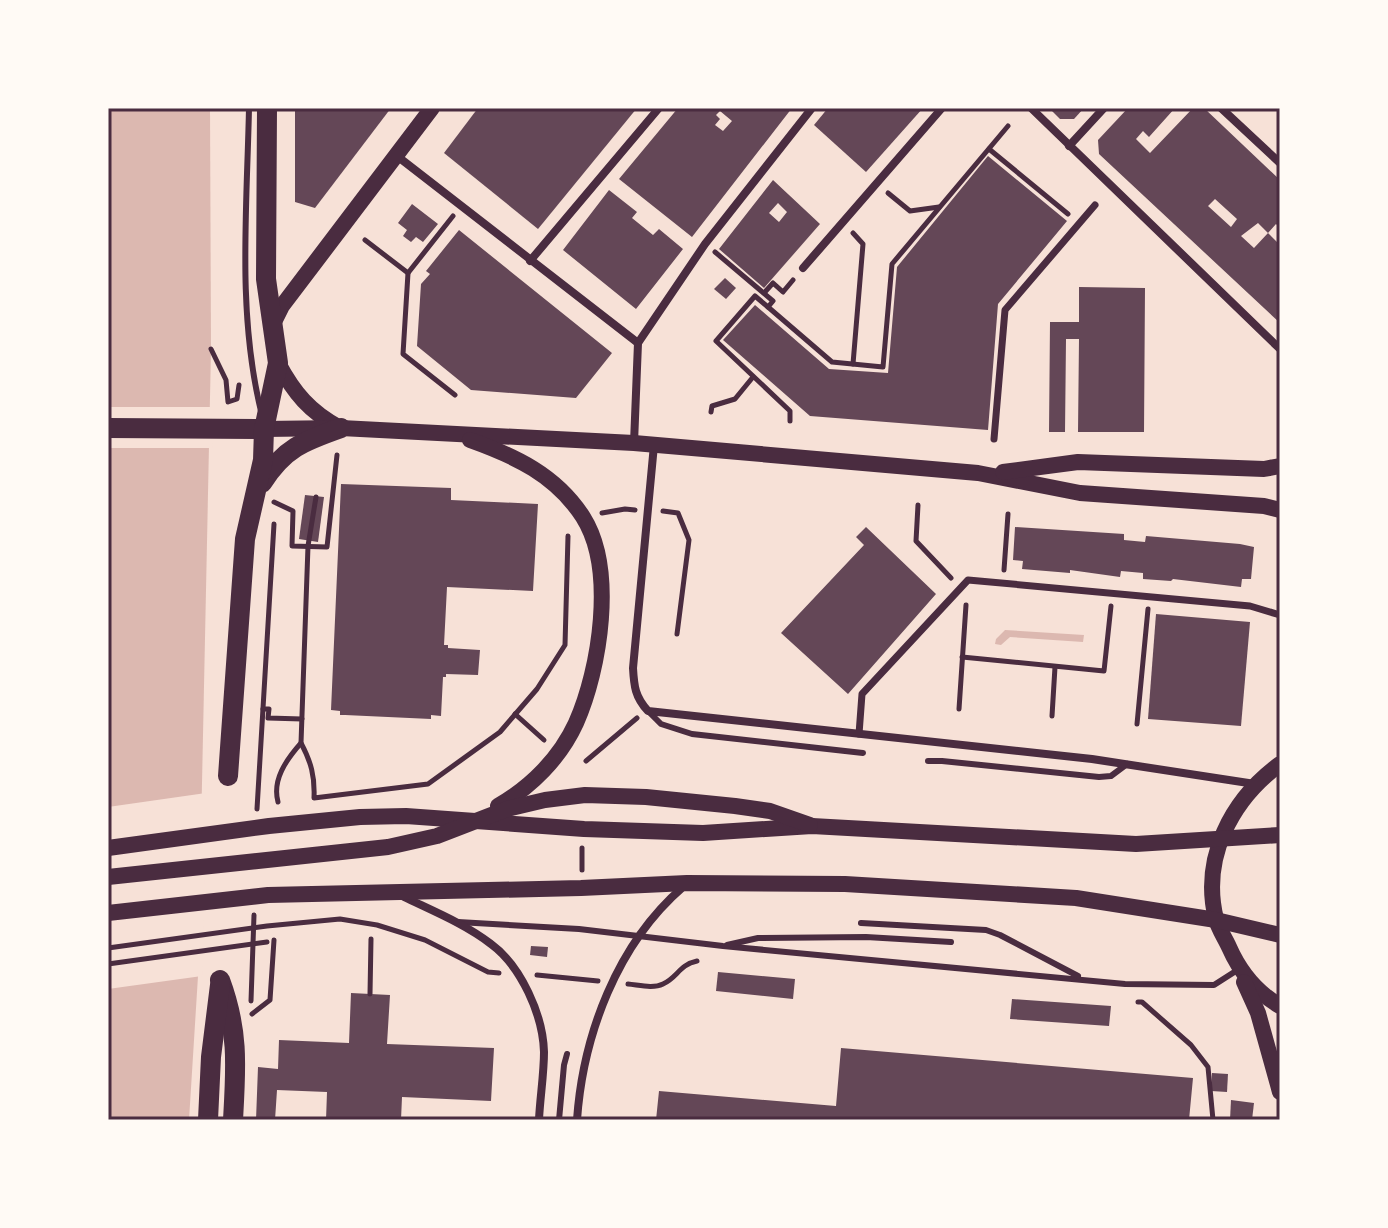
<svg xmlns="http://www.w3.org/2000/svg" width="1388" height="1228" font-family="'Source Serif 4',serif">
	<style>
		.water { fill: #dcb8b0 }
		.pier { fill: #f7e1d7 }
		.building { fill: #644757; fill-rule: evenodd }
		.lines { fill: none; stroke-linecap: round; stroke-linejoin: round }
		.path { stroke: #4a2c40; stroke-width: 5 }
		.service { stroke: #4a2c40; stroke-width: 6 }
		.pedestrian { stroke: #4a2c40; stroke-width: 7 }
		.minor { stroke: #4a2c40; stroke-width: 8 }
		.secondary { stroke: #4a2c40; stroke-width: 16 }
		.primary { stroke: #4a2c40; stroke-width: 20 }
		.neatline { fill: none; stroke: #4a2c40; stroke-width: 3 }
	</style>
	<rect width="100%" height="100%" fill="#f7e1d7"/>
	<g class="water">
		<path d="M108,108H210L211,349L198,976L189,1120H108Z"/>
		<path d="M1005,630L1084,635L1083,642L1010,637L1001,645L995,644L996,639Z"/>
	</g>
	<g class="pier">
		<path d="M108,407H214L212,448H108Z"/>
		<path d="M206,793L202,976L108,989V807Z"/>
	</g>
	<g class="building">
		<path d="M295,108H391L315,208L295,202Z"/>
		<path d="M478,108H637L538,229L444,153Z"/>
		<path d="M678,108H792L692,237L619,179ZM720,111L732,121L723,131L715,125L720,119L716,115Z"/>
		<path d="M828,108H923L866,172L814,125Z"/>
		<path d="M1049,108H1084L1074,119H1060Z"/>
		<path d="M1128,108H1175L1149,137L1143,131L1136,139L1150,153L1193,108H1204L1280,180V228L1276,224L1268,233L1258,223L1241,236L1254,248L1268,233L1280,245V323L1099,154L1098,140ZM1215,199L1237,219L1231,227L1208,206Z"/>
		<path d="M988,156L1067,221L998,304L988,430L810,416L723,340L755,305L829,369L888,373L897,267Z"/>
		<path d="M773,180L820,224L764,288L719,249ZM778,203L787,212L779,222L769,213Z"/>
		<path d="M609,190L637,212L632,218L653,235L659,229L683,249L636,309L563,250Z"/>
		<path d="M412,204L438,224L423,242L416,237L411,242L403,236L407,230L398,223Z"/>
		<path d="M459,230L612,353L576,398L471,390L417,346L421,284L430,274L426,271Z"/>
		<path d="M725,278L736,288L726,299L714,289Z"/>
		<path d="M1079,287L1145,288L1144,432H1078L1079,339H1066L1065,432H1049L1050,322H1079Z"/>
		<path d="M341,484L451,488V500L538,504L533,591L447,587L444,645H448V648L480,650L478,675L446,674V677H443L441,716L431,715V719L345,715H340V711L331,710Z"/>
		<path d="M305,495L324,497L318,542L299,539Z"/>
		<path d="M866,527L936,594L848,694L781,633L864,545L856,537Z"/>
		<path d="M1015,527L1124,534V540L1145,542L1146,536L1240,544L1254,547L1251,579H1242L1241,587L1173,579L1171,581L1143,579V573L1121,571L1120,577L1070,570V573L1022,569L1023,561L1013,560Z"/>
		<path d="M1156,614L1250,622L1241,726L1148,719Z"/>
		<path d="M531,946L548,947L547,957L530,955Z"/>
		<path d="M718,972L795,979L793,999L716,991Z"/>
		<path d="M351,993L390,995L387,1044L494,1048L491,1101L402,1097L401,1120H326L327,1092L277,1090L275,1120H256L258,1067L278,1069L279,1040L349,1043Z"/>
		<path d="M1012,999L1111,1006L1109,1026L1010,1019Z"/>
		<path d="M841,1048L1193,1078L1189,1120H656L659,1091L836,1106Z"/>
		<path d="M1212,1073L1228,1074L1227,1092L1211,1091Z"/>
		<path d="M1231,1100L1254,1103L1252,1120H1230Z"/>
	</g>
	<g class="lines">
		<g class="path">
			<path d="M989,149L1068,214"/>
			<path d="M888,193L910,211L939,207"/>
			<path d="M453,216L408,273L403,354L455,395"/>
			<path d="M365,240L408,273"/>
			<path d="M715,252L773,301L768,307L755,296L716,341L790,411V421"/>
			<path d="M764,293L773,283L783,292L793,280"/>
			<path d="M768,307L832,362L883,367L892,264L1008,126"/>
			<path d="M211,349L226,380L228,402L237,399L239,385"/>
			<path d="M853,364L863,244L853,233"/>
			<path d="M711,412L712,406L735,399L753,377"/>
			<path d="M316,497L308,546L301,743C311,762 315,776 314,798L428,784L500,732L537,689L565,645L568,536"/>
			<path d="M274,502L293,511L292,546L327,547L337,455"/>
			<path d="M918,505L916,541L951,578"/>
			<path d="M663,511L678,513L689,540L677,634"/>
			<path d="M602,513L625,509L635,510"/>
			<path d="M1004,570L1008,514"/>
			<path d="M962,657L1104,671L1111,606"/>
			<path d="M263,709H269L268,718L302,719"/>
			<path d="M959,709L966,605"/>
			<path d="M515,714L544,740"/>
			<path d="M1052,716L1055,667"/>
			<path d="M1137,724L1148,609"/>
			<path d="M586,761L637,718"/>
			<path d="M278,802C272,780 286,760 301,743"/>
			<path d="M257,809L274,524"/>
			<path d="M582,870V848"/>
			<path d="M108,948L267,926L340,919L377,925L425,940L488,972L499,973"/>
			<path d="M108,964L267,942"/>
			<path d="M537,975L598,981"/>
			<path d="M628,984C639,985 653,989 663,984C678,977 679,965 697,961"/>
			<path d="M370,994L371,939"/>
			<path d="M251,1001L254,915"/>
			<path d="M1138,1002H1142L1191,1045L1208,1067L1213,1120"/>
			<path d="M252,1014L270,1000L274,940"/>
		</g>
		<g class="service">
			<path d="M249,108C247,208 237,313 261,411"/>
			<path d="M648,711L661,724L692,734L863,753"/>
			<path d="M928,761H942L1099,777L1111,776L1127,764"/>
			<path d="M458,922L579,929L723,946L1125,984L1214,985L1239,969"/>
			<path d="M861,923L986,930L1000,935L1078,976"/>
			<path d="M727,945L758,938L866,937L951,942"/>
			<path d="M559,1120L564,1065L567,1054"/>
		</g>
		<g class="pedestrian">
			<path d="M994,439L1005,310L1095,205"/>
			<path d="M859,734L862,694L968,580L1250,606L1280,615"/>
		</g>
		<g class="minor">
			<path d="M1031,108L1280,349"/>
			<path d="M1221,108L1280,163"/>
			<path d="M1069,146L1104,108"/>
			<path d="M397,156L638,343"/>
			<path d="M530,261L659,108"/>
			<path d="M803,268L942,108"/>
			<path d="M634,443L638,343L705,244L812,108"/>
			<path d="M654,445L633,668C634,686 635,697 648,711L1092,759L1255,784"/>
			<path d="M404,897C433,911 465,924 491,944C521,966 543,1015 544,1052C544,1074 540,1098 539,1120"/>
			<path d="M577,1120C583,1035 617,944 683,887"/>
		</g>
		<g class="secondary">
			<path d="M272,326L282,306L432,108"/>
			<path d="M278,363C294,393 310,412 340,428"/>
			<path d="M264,429L341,428L634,443L978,473L1080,493L1264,506L1280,510"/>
			<path d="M470,440C515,456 556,475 583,517C616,569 600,669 576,723C560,758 531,787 498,806"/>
			<path d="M1003,472L1078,462L1264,469L1280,466"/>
			<path d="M1280,764C1231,800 1201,858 1216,919C1218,928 1225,938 1229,947C1240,972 1256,992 1280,1006"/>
			<path d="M108,848L269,826L360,817L406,816L584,829L703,833L812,826L1136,844L1280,835"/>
			<path d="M108,877L388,847L437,836L507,809L545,800L585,795L646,797L735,806L770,811L810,825"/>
			<path d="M108,913L268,895L581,888L687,883L845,884L1076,898L1216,920L1280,935"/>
			<path d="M1244,982L1258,1013L1280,1092"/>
		</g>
		<g class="primary">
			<path d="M108,428L264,429"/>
			<path d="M262,483C284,448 304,441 341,428"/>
			<path d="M228,776L245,539L263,460L264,429L278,363L266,279L267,108"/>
			<path d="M220,980C239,1031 236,1067 233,1120"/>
			<path d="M208,1120L211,1057L220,985"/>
		</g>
	</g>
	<rect width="1388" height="1228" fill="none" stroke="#fffaf5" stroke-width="220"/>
	<rect x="110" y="110" width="1168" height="1008" class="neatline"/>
</svg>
